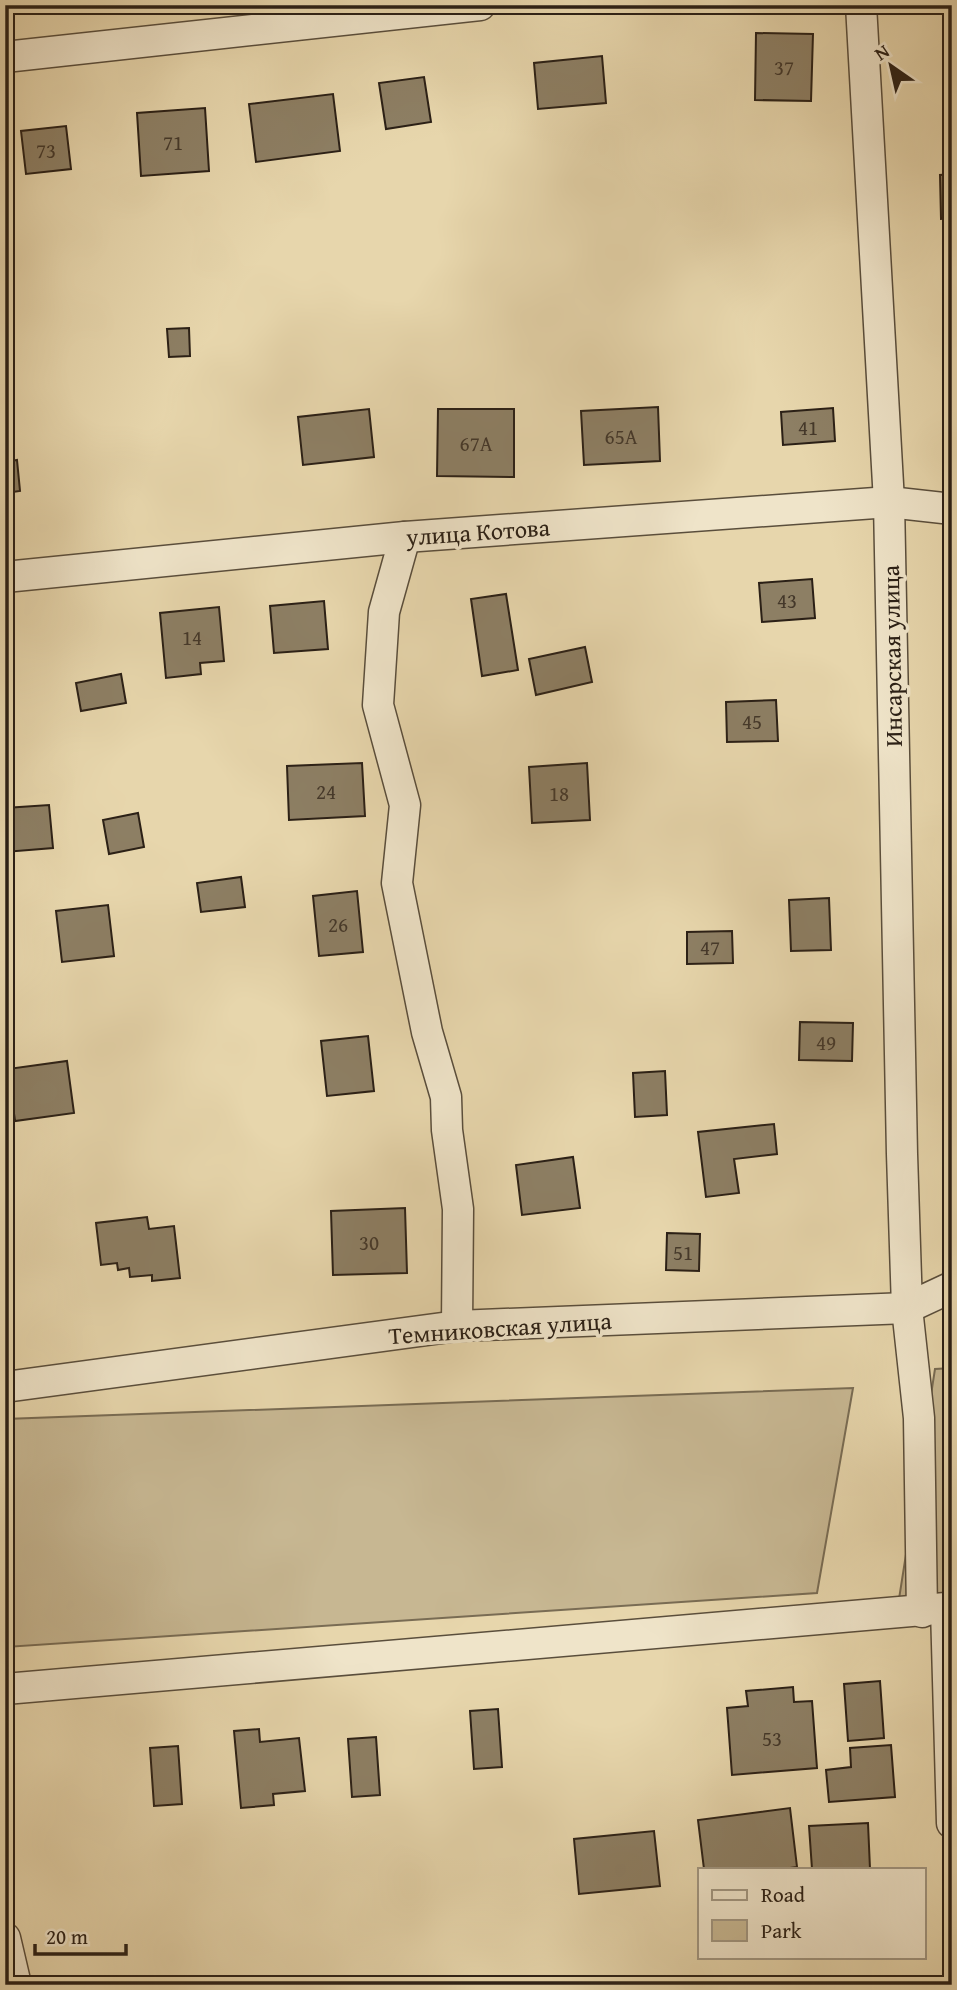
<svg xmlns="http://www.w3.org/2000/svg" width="957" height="1990" font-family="'Gentium Book Plus',serif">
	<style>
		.green { fill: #c7b792; stroke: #796c54; stroke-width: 2 }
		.building { fill: #8d7f64; stroke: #2b2016; stroke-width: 2 }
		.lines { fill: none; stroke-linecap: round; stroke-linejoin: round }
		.minor-casing { stroke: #5a4e3c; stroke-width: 33 }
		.minor { stroke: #efe4c9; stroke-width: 30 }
		.labels { text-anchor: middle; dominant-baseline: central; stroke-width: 7; stroke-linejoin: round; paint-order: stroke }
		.number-label { font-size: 21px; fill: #44382a }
		.street-label { font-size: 24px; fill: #2b2016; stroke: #efe4c9 }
	</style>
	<rect width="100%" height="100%" fill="#e7d6ac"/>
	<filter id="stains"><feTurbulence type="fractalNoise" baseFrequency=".00286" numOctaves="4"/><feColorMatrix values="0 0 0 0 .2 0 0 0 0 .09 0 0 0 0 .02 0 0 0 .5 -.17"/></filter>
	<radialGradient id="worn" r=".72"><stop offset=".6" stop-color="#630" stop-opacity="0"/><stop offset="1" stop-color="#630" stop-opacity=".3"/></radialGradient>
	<g class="green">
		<path d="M952,1368V1598L899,1599L935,1369Z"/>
		<path d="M853,1388L817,1593L6,1647L5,1419Z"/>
	</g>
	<g class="building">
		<path d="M756,33L813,34L811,101L755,100Z"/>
		<path d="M602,56L606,103L538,109L534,63Z"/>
		<path d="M424,77L431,122L386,129L379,83Z"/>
		<path d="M333,94L340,151L256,162L249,104Z"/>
		<path d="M205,108L209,171L141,176L137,113Z"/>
		<path d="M66,126L71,169L26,174L21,131Z"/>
		<path d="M952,174V218L941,219L940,175Z"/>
		<path d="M189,328L190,356L169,357L167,329Z"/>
		<path d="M658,407L660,461L584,465L581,411Z"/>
		<path d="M833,408L835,441L783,445L781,412Z"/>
		<path d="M369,409L374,457L303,465L298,417Z"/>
		<path d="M438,409H514V477L437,476Z"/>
		<path d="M17,460L20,491L5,493V462Z"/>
		<path d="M812,579L815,618L762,622L759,583Z"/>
		<path d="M506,594L518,670L482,676L471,599Z"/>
		<path d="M324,601L328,649L274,653L270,606Z"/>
		<path d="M219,607L224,661L200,663L201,674L166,678L160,613Z"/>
		<path d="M585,647L592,682L536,695L529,659Z"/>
		<path d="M121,674L126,703L81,711L76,683Z"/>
		<path d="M776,700L778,741L727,742L726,702Z"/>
		<path d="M362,763L365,816L289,820L287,766Z"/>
		<path d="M587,763L590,820L532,823L529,767Z"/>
		<path d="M49,805L53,848L5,852V808Z"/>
		<path d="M138,813L144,847L109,854L103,820Z"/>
		<path d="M241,877L245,907L201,912L197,883Z"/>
		<path d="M357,891L363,952L319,956L313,896Z"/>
		<path d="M829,898L831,950L791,951L789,900Z"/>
		<path d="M108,905L114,956L62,962L56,911Z"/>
		<path d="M732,931L733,963L687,964V932Z"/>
		<path d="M800,1022L853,1023L852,1061L799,1060Z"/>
		<path d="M368,1036L374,1091L327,1096L321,1041Z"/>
		<path d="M67,1061L74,1113L15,1121L8,1069Z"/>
		<path d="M665,1071L667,1115L635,1117L633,1073Z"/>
		<path d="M774,1124L777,1154L734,1159L739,1193L706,1197L698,1132Z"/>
		<path d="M573,1157L580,1208L522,1215L516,1165Z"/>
		<path d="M405,1208L407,1273L333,1275L331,1211Z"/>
		<path d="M147,1217L149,1229L174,1226L180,1278L152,1281V1275L130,1277L129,1268L118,1270L117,1263L101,1265L96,1223Z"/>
		<path d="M667,1233L700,1234L699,1271L666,1270Z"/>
		<path d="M880,1681L884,1738L848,1741L844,1684Z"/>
		<path d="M793,1687L794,1702L812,1701L817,1768L732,1775L727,1708L748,1706L746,1691Z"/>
		<path d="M498,1709L502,1767L474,1769L470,1711Z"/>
		<path d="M259,1729L260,1742L299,1738L305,1791L273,1794L274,1805L241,1808L234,1731Z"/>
		<path d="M376,1737L380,1795L352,1797L348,1739Z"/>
		<path d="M891,1745L895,1797L829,1802L826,1770L851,1767L850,1748Z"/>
		<path d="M178,1746L182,1804L154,1806L150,1748Z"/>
		<path d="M790,1808L797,1867L783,1869H704L698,1820Z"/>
		<path d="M868,1823L870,1869H812L809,1826Z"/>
		<path d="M654,1831L660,1886L579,1894L574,1839Z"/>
	</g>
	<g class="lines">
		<g class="minor-casing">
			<g id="minor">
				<path d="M861,5L889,502L902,1154L907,1308L919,1418L922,1612"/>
				<path d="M5,57L480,5"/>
				<path d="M405,537L384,612L378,705L405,805L397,883L427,1032L446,1097L447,1130L458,1209L457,1326"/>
				<path d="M5,577L405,537L889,502L952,509"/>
				<path d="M5,1387L457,1326L907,1308L952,1287"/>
				<path d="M5,1689L946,1608L952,1823"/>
				<path d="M5,1938L16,1985"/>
			</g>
		</g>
		<use href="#minor" class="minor"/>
	</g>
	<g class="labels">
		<g class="number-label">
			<text x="784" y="67">37</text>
			<text x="173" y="142">71</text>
			<text x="46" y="150">73</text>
			<text x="808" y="427">41</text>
			<text x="621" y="436">65А</text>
			<text x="476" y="443">67А</text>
			<text x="787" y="600">43</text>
			<text x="192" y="637">14</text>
			<text x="752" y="721">45</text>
			<text x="326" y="791">24</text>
			<text x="559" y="793">18</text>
			<text x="338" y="924">26</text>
			<text x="710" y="947">47</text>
			<text x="826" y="1042">49</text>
			<text x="369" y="1242">30</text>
			<text x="683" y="1252">51</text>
			<text x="772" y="1738">53</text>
		</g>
		<g class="street-label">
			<text transform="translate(478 532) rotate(-4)">улица Котова</text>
			<text transform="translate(892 656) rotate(-91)">Инсарская улица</text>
			<text transform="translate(500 1328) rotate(-4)">Темниковская улица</text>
		</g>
	</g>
	<rect width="957" height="1990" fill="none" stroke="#e7d6ac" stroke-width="28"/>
	<rect x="7" y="7" width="943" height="1976" fill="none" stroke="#2b2016" stroke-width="3.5"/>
	<rect x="14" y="14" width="929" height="1962" fill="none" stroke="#2b2016" stroke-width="2"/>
	<rect x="698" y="1868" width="228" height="91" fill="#efe4c9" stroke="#a19681" stroke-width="2"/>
	<rect x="712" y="1890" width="35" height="10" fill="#efe4c9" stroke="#a19681" stroke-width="2"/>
	<text x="761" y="1902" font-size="21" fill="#2b2016">Road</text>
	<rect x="712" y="1920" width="35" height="21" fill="#c7b792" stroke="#a19681" stroke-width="2"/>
	<text x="761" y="1938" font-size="21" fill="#2b2016">Park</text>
	<g transform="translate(891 66) rotate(326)" stroke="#efe4c9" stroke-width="5" paint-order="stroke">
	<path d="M0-5L12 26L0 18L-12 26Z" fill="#2b2016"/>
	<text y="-10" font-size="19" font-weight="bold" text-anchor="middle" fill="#2b2016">N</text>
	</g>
	<path d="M35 1944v10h91v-10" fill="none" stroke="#2b2016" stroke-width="3.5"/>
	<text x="46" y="1944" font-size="21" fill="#2b2016" stroke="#efe4c9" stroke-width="5" paint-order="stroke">20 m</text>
	<rect width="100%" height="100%" filter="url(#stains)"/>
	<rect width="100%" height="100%" fill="url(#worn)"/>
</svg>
